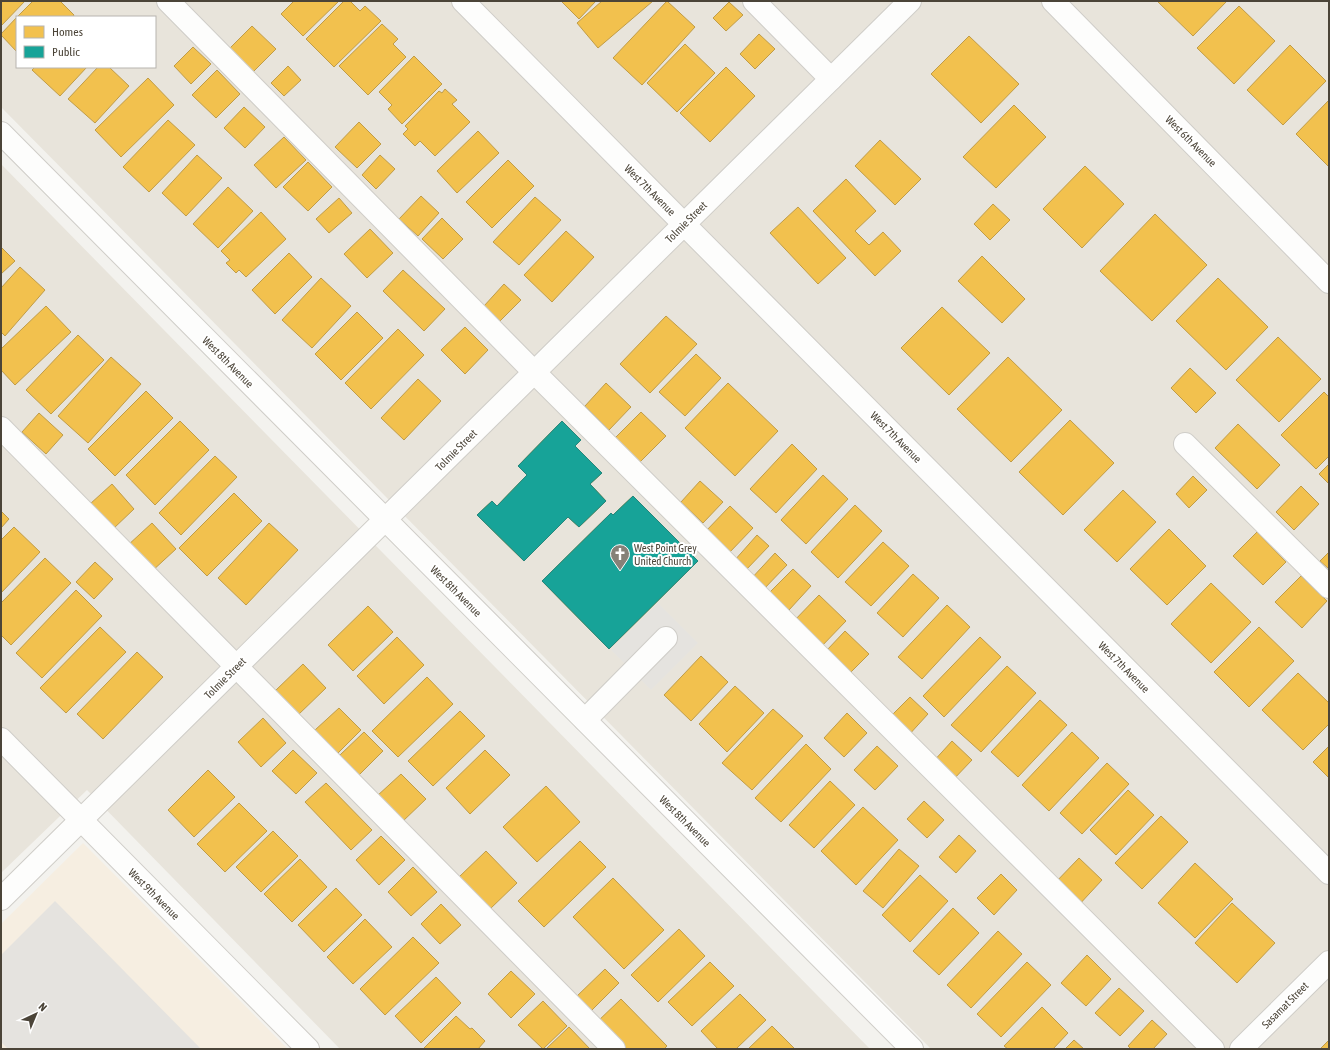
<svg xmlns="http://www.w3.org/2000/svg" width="1330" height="1050" font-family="'Asap Condensed',sans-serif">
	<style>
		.residential { fill: #e8e4db; fill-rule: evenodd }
		.commercial { fill: #f6eee1 }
		.parking { fill: #e5e3df }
		.homes { fill: #f2c14e; stroke: #c09c47 }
		.public { fill: #17a398; stroke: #27867b }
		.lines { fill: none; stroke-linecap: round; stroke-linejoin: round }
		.minor-casing { stroke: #cfcdc8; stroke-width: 24 }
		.minor { stroke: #fdfdfc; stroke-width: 22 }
		.labels { text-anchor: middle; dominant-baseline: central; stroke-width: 4; stroke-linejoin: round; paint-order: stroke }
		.street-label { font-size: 11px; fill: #4b4438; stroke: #fff }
		.poi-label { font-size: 11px; fill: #4b4438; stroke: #fff; text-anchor: start }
	</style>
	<rect width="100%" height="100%" fill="#f3f2ee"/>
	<g class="residential">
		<path d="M1,1H1329V1049H931L1,107ZM17,17H155V67H17Z"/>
		<path d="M1,164L870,1049H340L87,790L1,873Z"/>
	</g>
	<path class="commercial" d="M83,843L288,1049H1V924Z"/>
	<g class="parking">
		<path d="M658,603L698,643L651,690L611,650Z"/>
		<path d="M55,901L201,1049H8L1,1042V955Z"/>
	</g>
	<g class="homes">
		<path d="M1,1H25L1,26Z"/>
		<path d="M33,1H60L74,15L73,17H17Z"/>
		<path d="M294,1H339L303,36L281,14Z"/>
		<path d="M344,1H350L360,11L365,6L381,21L334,67L306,39Z"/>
		<path d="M561,1H596L579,19Z"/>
		<path d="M602,1H653L598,48L577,23Z"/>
		<path d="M667,1L695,27L642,85L613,58Z"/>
		<path d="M1157,1H1227L1193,36Z"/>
		<path d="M729,2L743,15L726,31L713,18Z"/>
		<path d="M1239,6L1275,41L1234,84L1197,48Z"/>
		<path d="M17,17V52L1,35V34Z"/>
		<path d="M382,24L398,39L393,44L406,57L368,95L339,66Z"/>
		<path d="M252,26L276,49L253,72L230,48Z"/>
		<path d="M759,34L775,49L755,69L740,54Z"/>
		<path d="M969,36L1019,84L981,123L931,74Z"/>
		<path d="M685,44L715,73L677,112L647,83Z"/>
		<path d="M1290,45L1326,81L1283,125L1247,90Z"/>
		<path d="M193,47L211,64L191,84L174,66Z"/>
		<path d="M414,56L442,84L402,124L388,109L392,105L379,92Z"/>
		<path d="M288,66L301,80L284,96L271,83Z"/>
		<path d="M35,67H87L60,96L32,70Z"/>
		<path d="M98,67H109L129,86L95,123L68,99Z"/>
		<path d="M726,67L755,96L710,142L680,113Z"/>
		<path d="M217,70L240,94L216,118L192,95Z"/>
		<path d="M148,78L174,105L121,157L95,130Z"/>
		<path d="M445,89L457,100L452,104L470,122L435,156L420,141L415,146L403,134L408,129L405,126L439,91L442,93Z"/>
		<path d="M1329,100V167L1296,134Z"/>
		<path d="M1014,105L1046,137L996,188L963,157Z"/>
		<path d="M244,107L265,127L245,148L224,128Z"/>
		<path d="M168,120L195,145L149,192L123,167Z"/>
		<path d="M359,122L381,144L357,168L335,147Z"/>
		<path d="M478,131L499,153L457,193L437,171Z"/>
		<path d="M284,137L306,160L276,188L254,165Z"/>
		<path d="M880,140L921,179L895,205L855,166Z"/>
		<path d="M197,155L222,178L186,216L162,193Z"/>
		<path d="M380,155L395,169L376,189L362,175Z"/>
		<path d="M508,160L534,186L492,228L466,202Z"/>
		<path d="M308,162L332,187L308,211L283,187Z"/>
		<path d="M1085,166L1124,204L1082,248L1043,209Z"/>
		<path d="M846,179L876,211L855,231L869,245L883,232L901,251L875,276L813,211Z"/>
		<path d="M228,187L253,211L218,248L193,224Z"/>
		<path d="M421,196L439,213L418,236L399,219Z"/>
		<path d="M535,197L561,220L519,265L493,242Z"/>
		<path d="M339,198L352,213L329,233L316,219Z"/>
		<path d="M993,204L1010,220L990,240L974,224Z"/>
		<path d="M798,207L846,258L818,284L770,233Z"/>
		<path d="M261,212L286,239L246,277L239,270L236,273L226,263L230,260L221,251Z"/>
		<path d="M1155,214L1207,265L1152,321L1100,271Z"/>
		<path d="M442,218L463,239L443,259L422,239Z"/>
		<path d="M370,229L393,253L367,278L344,254Z"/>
		<path d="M566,231L594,257L552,302L524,275Z"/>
		<path d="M1,247L15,261L1,274Z"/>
		<path d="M289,253L312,277L275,314L252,290Z"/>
		<path d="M982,256L1025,299L1002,323L958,281Z"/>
		<path d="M20,267L45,290L5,336L1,332V288Z"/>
		<path d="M403,270L445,309L424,331L383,291Z"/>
		<path d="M321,278L351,306L312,348L282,320Z"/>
		<path d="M1218,278L1268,327L1226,370L1176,321Z"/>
		<path d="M504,284L521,300L500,321L484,306Z"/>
		<path d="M46,306L71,332L15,385L1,370V349Z"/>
		<path d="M942,307L990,353L949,395L901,348Z"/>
		<path d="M357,312L383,338L341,380L315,354Z"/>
		<path d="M666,316L697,344L650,393L620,364Z"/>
		<path d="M465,327L488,350L465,374L441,350Z"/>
		<path d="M398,329L424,355L371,409L345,383Z"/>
		<path d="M78,335L104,360L51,414L26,390Z"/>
		<path d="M1278,337L1321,379L1279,422L1236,380Z"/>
		<path d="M696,354L721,378L685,416L659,392Z"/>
		<path d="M111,357L141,384L88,443L58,416Z"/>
		<path d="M1008,357L1062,410L1011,462L957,409Z"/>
		<path d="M1190,368L1216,393L1196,413L1171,388Z"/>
		<path d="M418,379L441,401L404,440L381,418Z"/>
		<path d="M606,383L631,407L609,430L585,406Z"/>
		<path d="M728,383L778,431L735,476L685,428Z"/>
		<path d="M146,391L173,418L115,476L88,449Z"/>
		<path d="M1324,392L1329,397V456L1316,469L1281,435Z"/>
		<path d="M641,412L666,436L640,462L615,438Z"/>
		<path d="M39,413L63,435L46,454L22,432Z"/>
		<path d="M1070,420L1114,463L1063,515L1019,472Z"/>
		<path d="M180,421L209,450L155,505L126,475Z"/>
		<path d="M562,421L581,440L575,446L602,473L590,484L606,501L579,527L568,517L524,561L477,515L492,501L497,506L527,475L518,466Z"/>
		<path d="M1238,424L1280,465L1257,489L1215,448Z"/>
		<path d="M792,444L817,469L776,513L750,489Z"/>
		<path d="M215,456L237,477L181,535L159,513Z"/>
		<path d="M1329,464V484L1319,474Z"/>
		<path d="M823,475L848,499L806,544L781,520Z"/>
		<path d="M1193,476L1207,490L1189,508L1176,494Z"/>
		<path d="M700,481L723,502L703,523L681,502Z"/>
		<path d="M112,484L134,509L113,529L90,504Z"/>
		<path d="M1301,486L1319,504L1294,530L1276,512Z"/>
		<path d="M1123,490L1156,522L1117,562L1084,530Z"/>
		<path d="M234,493L262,521L207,576L179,548Z"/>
		<path d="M633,496L698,561L609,649L542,581L611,513L613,515Z"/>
		<path d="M855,505L882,531L838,578L811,552Z"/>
		<path d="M730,506L753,528L728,554L705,532Z"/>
		<path d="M1,511L9,519L1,528Z"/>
		<path d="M152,523L176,549L151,572L127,546Z"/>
		<path d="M269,523L298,550L246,605L218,578Z"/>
		<path d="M14,527L40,552L1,593V540Z"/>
		<path d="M1169,529L1206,566L1167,605L1130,569Z"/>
		<path d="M1257,532L1286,562L1263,585L1233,556Z"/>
		<path d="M757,535L769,546L745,571L734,561Z"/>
		<path d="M883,542L909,566L871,606L845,582Z"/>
		<path d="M1329,552V569L1320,561Z"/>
		<path d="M775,553L787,565L762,591L750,580Z"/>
		<path d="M45,558L71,583L11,645L1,635V603Z"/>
		<path d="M95,562L113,579L94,599L76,582Z"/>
		<path d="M793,569L811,586L789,610L770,592Z"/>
		<path d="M913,574L939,598L903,637L877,613Z"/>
		<path d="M1301,576L1327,601L1302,628L1275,602Z"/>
		<path d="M1211,583L1251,622L1211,663L1171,624Z"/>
		<path d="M76,590L102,616L42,678L16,653Z"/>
		<path d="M819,595L846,621L819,649L792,623Z"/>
		<path d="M947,605L970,627L922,679L898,657Z"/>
		<path d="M368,606L393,632L353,671L328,645Z"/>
		<path d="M100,627L126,652L66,713L40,688Z"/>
		<path d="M1259,627L1294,661L1249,707L1214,672Z"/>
		<path d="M845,631L869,654L851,672L827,650Z"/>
		<path d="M397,637L424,665L384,704L357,676Z"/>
		<path d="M980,637L1001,657L944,717L923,696Z"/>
		<path d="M137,652L163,677L103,739L77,714Z"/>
		<path d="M701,656L728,682L691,721L664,695Z"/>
		<path d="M303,664L326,688L298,715L275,691Z"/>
		<path d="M1007,666L1036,693L981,752L951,725Z"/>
		<path d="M1298,673L1329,703V724L1303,750L1262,710Z"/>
		<path d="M427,677L453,704L398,757L372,731Z"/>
		<path d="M735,686L764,713L727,752L699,724Z"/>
		<path d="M910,697L928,714L907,737L888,719Z"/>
		<path d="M1040,700L1067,725L1018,777L991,752Z"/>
		<path d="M339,708L361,730L338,753L315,730Z"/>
		<path d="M773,709L803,736L752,790L722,763Z"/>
		<path d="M460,711L485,736L433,786L408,761Z"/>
		<path d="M847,713L867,733L844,757L824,738Z"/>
		<path d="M263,718L286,743L261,767L238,742Z"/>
		<path d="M364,732L383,751L359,775L340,755Z"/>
		<path d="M1072,732L1099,758L1049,811L1022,785Z"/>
		<path d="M952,741L972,760L951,782L932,763Z"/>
		<path d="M806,744L831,769L781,822L755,798Z"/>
		<path d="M877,746L898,766L875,790L854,770Z"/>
		<path d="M1329,746V778L1313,762Z"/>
		<path d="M293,750L317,773L296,794L272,771Z"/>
		<path d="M485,750L510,775L470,814L446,788Z"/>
		<path d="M1107,763L1129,784L1082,834L1060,813Z"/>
		<path d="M208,770L235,797L194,837L168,810Z"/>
		<path d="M401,774L426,799L402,822L377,796Z"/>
		<path d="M830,781L855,805L814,848L789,825Z"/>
		<path d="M326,783L372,830L351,850L305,802Z"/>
		<path d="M546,786L580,822L537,862L503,827Z"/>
		<path d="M1128,790L1154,815L1116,855L1090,830Z"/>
		<path d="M924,801L944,820L927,838L907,819Z"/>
		<path d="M239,803L267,831L225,872L197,844Z"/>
		<path d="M863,807L898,840L856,885L821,851Z"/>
		<path d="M1161,816L1188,842L1142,889L1115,863Z"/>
		<path d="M273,831L298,856L261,892L236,867Z"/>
		<path d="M959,835L976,851L956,873L939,857Z"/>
		<path d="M381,836L405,860L379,885L356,860Z"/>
		<path d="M580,841L606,867L544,927L518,901Z"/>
		<path d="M899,849L919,866L883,908L863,891Z"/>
		<path d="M486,851L517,883L490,909L459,877Z"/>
		<path d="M1079,858L1102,880L1077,907L1053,885Z"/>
		<path d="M300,859L327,887L292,922L264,894Z"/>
		<path d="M1195,863L1233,899L1195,938L1158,903Z"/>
		<path d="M413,867L437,892L411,916L388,892Z"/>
		<path d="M1001,874L1017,890L994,915L977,898Z"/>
		<path d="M920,875L948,901L910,942L882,915Z"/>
		<path d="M613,878L664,930L624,969L573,917Z"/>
		<path d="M336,888L362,915L324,952L298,925Z"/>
		<path d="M1232,903L1275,943L1237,983L1195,943Z"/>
		<path d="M441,904L461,925L440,944L421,924Z"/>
		<path d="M953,908L979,933L939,975L913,951Z"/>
		<path d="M365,919L392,947L353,984L327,957Z"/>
		<path d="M679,929L705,956L658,1002L631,975Z"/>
		<path d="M998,931L1022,954L971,1008L947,985Z"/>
		<path d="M413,937L439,963L385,1015L360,989Z"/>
		<path d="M1087,955L1111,979L1086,1006L1061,983Z"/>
		<path d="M710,962L734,986L692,1026L668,1002Z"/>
		<path d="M1027,962L1051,985L1001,1037L977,1014Z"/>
		<path d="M605,969L619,983L591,1011L576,997Z"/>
		<path d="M511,971L535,994L511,1018L488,994Z"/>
		<path d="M436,977L461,1003L421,1043L395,1016Z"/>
		<path d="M1119,988L1144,1011L1120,1036L1095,1013Z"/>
		<path d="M740,994L766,1020L736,1049H718L701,1031Z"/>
		<path d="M621,999L667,1046L664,1049H622L596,1023Z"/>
		<path d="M543,1001L567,1026L543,1049L518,1025Z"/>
		<path d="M1042,1007L1068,1033L1053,1049H1008L1004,1046Z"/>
		<path d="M456,1016L470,1029L472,1028L485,1041L478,1049H423Z"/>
		<path d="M1152,1020L1167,1034L1153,1049H1131L1128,1046Z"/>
		<path d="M772,1026L795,1049H748Z"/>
		<path d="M569,1027L590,1049H546Z"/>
		<path d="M1074,1040L1084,1049H1065Z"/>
		<path d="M1329,1040V1049H1320Z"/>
	</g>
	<g class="public">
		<path d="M562,421L581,440L575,446L602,473L590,484L606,501L579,527L568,517L524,561L477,515L492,501L497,506L527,475L518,466Z"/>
		<path d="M633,496L698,561L609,649L542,581L611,513L613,515Z"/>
	</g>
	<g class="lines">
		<g class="minor-casing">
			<g id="minor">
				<path d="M168,1L534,372L1213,1049"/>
				<path d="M463,1L659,199L1329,873"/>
				<path d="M754,1L831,79"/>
				<path d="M1053,1L1329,282"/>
				<path d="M1,133L912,1049"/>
				<path d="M1,428L614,1049"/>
				<path d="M1185,444L1329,587"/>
				<path d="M585,720L666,638"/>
				<path d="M1,739L308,1049"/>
				<path d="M1,899L910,1"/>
				<path d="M1241,1049L1329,962"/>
			</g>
		</g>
		<use href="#minor" class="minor"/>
	</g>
	<defs>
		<g id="church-pin" transform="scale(1)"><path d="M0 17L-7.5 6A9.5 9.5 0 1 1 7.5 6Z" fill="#868178" stroke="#fff"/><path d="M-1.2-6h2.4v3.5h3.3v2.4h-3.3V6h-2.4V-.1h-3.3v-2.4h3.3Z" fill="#fff"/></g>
	</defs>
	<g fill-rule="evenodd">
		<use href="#church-pin" x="620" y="554"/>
	</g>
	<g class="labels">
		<g class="street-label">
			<text transform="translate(1191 141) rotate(45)">West 6th Avenue</text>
			<text transform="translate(650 190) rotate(45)">West 7th Avenue</text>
			<text transform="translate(686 222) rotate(-45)">Tolmie Street</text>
			<text transform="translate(228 362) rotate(45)">West 8th Avenue</text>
			<text transform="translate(896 437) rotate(45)">West 7th Avenue</text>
			<text transform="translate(456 450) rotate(-45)">Tolmie Street</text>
			<text transform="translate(456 591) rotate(45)">West 8th Avenue</text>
			<text transform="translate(1124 667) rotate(45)">West 7th Avenue</text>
			<text transform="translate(225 678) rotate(-45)">Tolmie Street</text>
			<text transform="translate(685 821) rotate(45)">West 8th Avenue</text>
			<text transform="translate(154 894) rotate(45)">West 9th Avenue</text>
			<text transform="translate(1285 1005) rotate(-45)">Sasamat Street</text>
		</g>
		<g class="poi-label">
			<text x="634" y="548">West Point Grey<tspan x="634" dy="13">United Church</tspan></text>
		</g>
	</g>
	<rect width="1330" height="1050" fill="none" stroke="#4b4438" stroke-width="4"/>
	<rect x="16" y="16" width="140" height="52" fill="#ffffff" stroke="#b7b4af"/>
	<rect x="24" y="26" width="20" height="12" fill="#f2c14e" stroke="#b7b4af"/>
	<text x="52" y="36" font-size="12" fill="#4b4438">Homes</text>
	<rect x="24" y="46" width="20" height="12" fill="#17a398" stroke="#b7b4af"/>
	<text x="52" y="56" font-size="12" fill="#4b4438">Public</text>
	<g transform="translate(36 1014) rotate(44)" stroke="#ffffff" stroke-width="3" paint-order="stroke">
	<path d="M0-3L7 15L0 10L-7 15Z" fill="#4b4438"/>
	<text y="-6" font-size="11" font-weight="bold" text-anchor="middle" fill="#4b4438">N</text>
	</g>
</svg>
